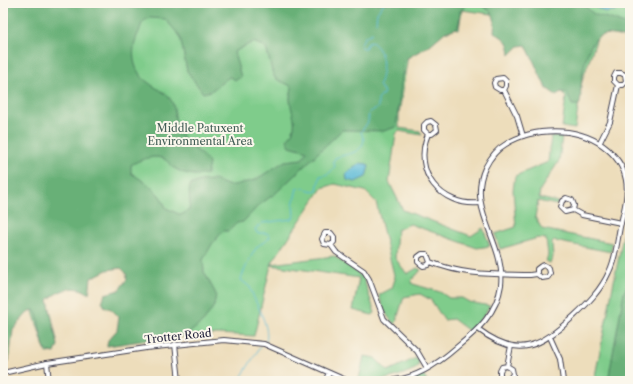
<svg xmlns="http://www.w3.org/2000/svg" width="633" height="384" font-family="'Libre Caslon Text',serif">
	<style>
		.green { fill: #7fcc8b; stroke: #507763 }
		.forest { fill: #67b077; stroke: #446959; fill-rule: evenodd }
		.water { fill: #58b9d7; stroke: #3d6e89 }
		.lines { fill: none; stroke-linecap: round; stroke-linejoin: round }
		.stream { stroke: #58b9d7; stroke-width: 1 }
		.minor-casing { stroke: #403e4e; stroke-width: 6 }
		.minor { stroke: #fff; stroke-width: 4 }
		.labels { text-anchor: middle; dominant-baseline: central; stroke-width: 4; stroke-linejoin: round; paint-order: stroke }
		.park-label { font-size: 11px; fill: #435e57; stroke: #fbf7ec }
		.street-label { font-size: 11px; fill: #22223b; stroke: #fbf7ec }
	</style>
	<rect width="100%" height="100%" fill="#fbf7ec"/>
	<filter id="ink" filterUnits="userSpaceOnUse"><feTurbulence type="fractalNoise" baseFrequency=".025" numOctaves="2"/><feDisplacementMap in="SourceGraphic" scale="8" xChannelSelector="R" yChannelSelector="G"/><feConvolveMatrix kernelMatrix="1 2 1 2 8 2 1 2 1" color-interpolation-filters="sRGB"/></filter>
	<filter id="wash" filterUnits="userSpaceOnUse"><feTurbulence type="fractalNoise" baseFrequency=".012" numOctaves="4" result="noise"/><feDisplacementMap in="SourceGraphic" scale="16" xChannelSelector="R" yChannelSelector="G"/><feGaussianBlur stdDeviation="0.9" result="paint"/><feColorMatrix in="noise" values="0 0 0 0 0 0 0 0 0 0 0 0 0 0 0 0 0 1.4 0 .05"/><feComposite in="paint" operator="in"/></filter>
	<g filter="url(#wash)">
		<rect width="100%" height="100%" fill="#edddbb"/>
		<g class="green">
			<path d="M3,3H630V33L600,29L582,81L575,129L562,127L566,97L542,68L544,21L462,10L459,29L420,23L411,35L399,114V128L420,131L422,135L399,131L396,134L389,182L403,210L471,236L483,228L490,246L477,248L410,224L397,230L395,258L407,274L417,268L421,270L411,281L413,284L440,292L449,298H462L469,302L490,306L480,321L469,331L453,319L444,320L431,300L420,294L404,297L395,325C386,316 382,306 379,295L392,288L395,279L376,202L365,191L335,184L322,188L271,264L334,256L363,277L375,313L372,315L353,310L359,278L271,265L254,336L217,334L183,338L173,263L122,258L38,299L55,352L46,353L30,302Z"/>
			<path d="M551,136H562L559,161L540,190L539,198L558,202L557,205L538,201L535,217L542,229L612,243L611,252L554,241L552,243L553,257L550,263L546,261L548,255L546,239L538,238L500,249L495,234L516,227L513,190L515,176L548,162Z"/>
			<path d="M630,201V381H594Z"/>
			<path d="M364,356L375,358L388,371L416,358L419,362L417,368C398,377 380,383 359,379Z"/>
			<path d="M423,374L427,381H408Z"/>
		</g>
		<g class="forest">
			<path d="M3,3H584C591,16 598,15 611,19C618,21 622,24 630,25V39C622,37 610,33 603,35C587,38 582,74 581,87C580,94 582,99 579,105H572L567,93L561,92L556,95L546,88L526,45L519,46L510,55C509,41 506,40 494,32C496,12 492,12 476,3H470L460,11L459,23L457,28L445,32L430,45L404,60L396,127L384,131L342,130L277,192L258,206L243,222L237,223L229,231H223L212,244L203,260L204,272L216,294L214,306L204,321L188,334L107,346L108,340L117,330L119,317L111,309L105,307L102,302L105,294L119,290L127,279L126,273L121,268L107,270L91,278L89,294C77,283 58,290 48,300L58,345L55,353L49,352L44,348L37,315L34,310L29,311L13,330L9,361L3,367ZM150,18L165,19L180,36L187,71L203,93L211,91L229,77L236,80L241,77L234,52L253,42L265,47C269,54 271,73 275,78C280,82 287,83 292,87C292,91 289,96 290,100C292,117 300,125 287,140L290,146L307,151L302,159L285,161L255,180L230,186L214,180L200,181L190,185C188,194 191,201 189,210L181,215L166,208C161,192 145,182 131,173V165C139,160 155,154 164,159C168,161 170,165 174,168C183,174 196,177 207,174L209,163C201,152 183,142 178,129C174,121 176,108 171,100C165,91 156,89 149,83C132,72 130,51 138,34C142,26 140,21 150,18Z"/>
			<path d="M630,280V381H608L624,292Z"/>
		</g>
		<g class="water">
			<path d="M593,3H613L617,10L614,12L611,10L607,13L595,7Z"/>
			<path d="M360,163L367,164L369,166L366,177L355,182L347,180L346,174Z"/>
		</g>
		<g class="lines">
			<g class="stream">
				<path d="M376,22L377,13L384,3"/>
				<path d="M266,341C271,326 254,302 250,287L241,280C241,276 254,249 258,246C262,242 268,242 270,236L267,233H257L255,229L262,223L292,219L294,216L293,205L297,188C305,186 310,193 317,190L320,176C327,175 331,173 335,166L333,162L335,158C347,153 361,155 364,140L361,132L368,122L369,112L378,108V100L384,93L379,85C384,70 386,53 372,42L368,43L365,48H363L360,45L365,37L372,33"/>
				<path d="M239,381L260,347"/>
			</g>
		</g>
	</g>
	<g filter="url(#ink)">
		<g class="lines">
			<g class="minor-casing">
				<g id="minor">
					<path d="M504,90H500L495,87L494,83L496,79L503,78L506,81V86L504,90L517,116L523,136"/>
					<path d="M428,134H432L437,130L436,125L431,121L427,122L424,125V130L428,134C412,172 441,207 480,203"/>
					<path d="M600,142L610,122L618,85L614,81V77L616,73H621L625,75L626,81L623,85H618"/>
					<path d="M573,210L574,205L572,200L566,198L562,201L560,207L565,212L573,210L582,215L621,223"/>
					<path d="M331,245L334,242V237L331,233H325L322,239L324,244L331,245L336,252L364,271L369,279L384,319L417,351L427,368"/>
					<path d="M430,262L427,254H422L418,257V262L423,266L428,265L430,262C466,276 492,274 530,275L537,274V269L541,266L544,265L549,268L550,273L548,277L542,278L537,274"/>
					<path d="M550,337L560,359L563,381"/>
					<path d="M175,344L179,381"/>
					<path d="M47,363L49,381"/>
					<path d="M507,366L502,367L500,371V376L504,379H509L513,374L512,369L507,366L511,346"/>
					<path d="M3,373L47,363L146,348L224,340L264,344L348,381"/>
					<path d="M395,380C417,378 441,361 457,347C478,330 497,313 501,285C506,244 466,209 485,168C490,158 497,149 506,144C524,133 547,130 568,132C601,137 632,161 626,199C625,208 622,218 620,227C617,242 616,258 609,272C601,290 588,303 574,316C540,347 519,360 478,329"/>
					<path d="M325,381L329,373"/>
				</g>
			</g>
			<use href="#minor" class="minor"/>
		</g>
	</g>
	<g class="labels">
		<g class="park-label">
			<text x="200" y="128">Middle Patuxent<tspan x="200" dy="13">Environmental Area</tspan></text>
		</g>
		<g class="street-label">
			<text transform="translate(178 336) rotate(-6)">Trotter Road</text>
		</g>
	</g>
	<rect width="633" height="384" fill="none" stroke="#fbf7ec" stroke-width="16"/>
</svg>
